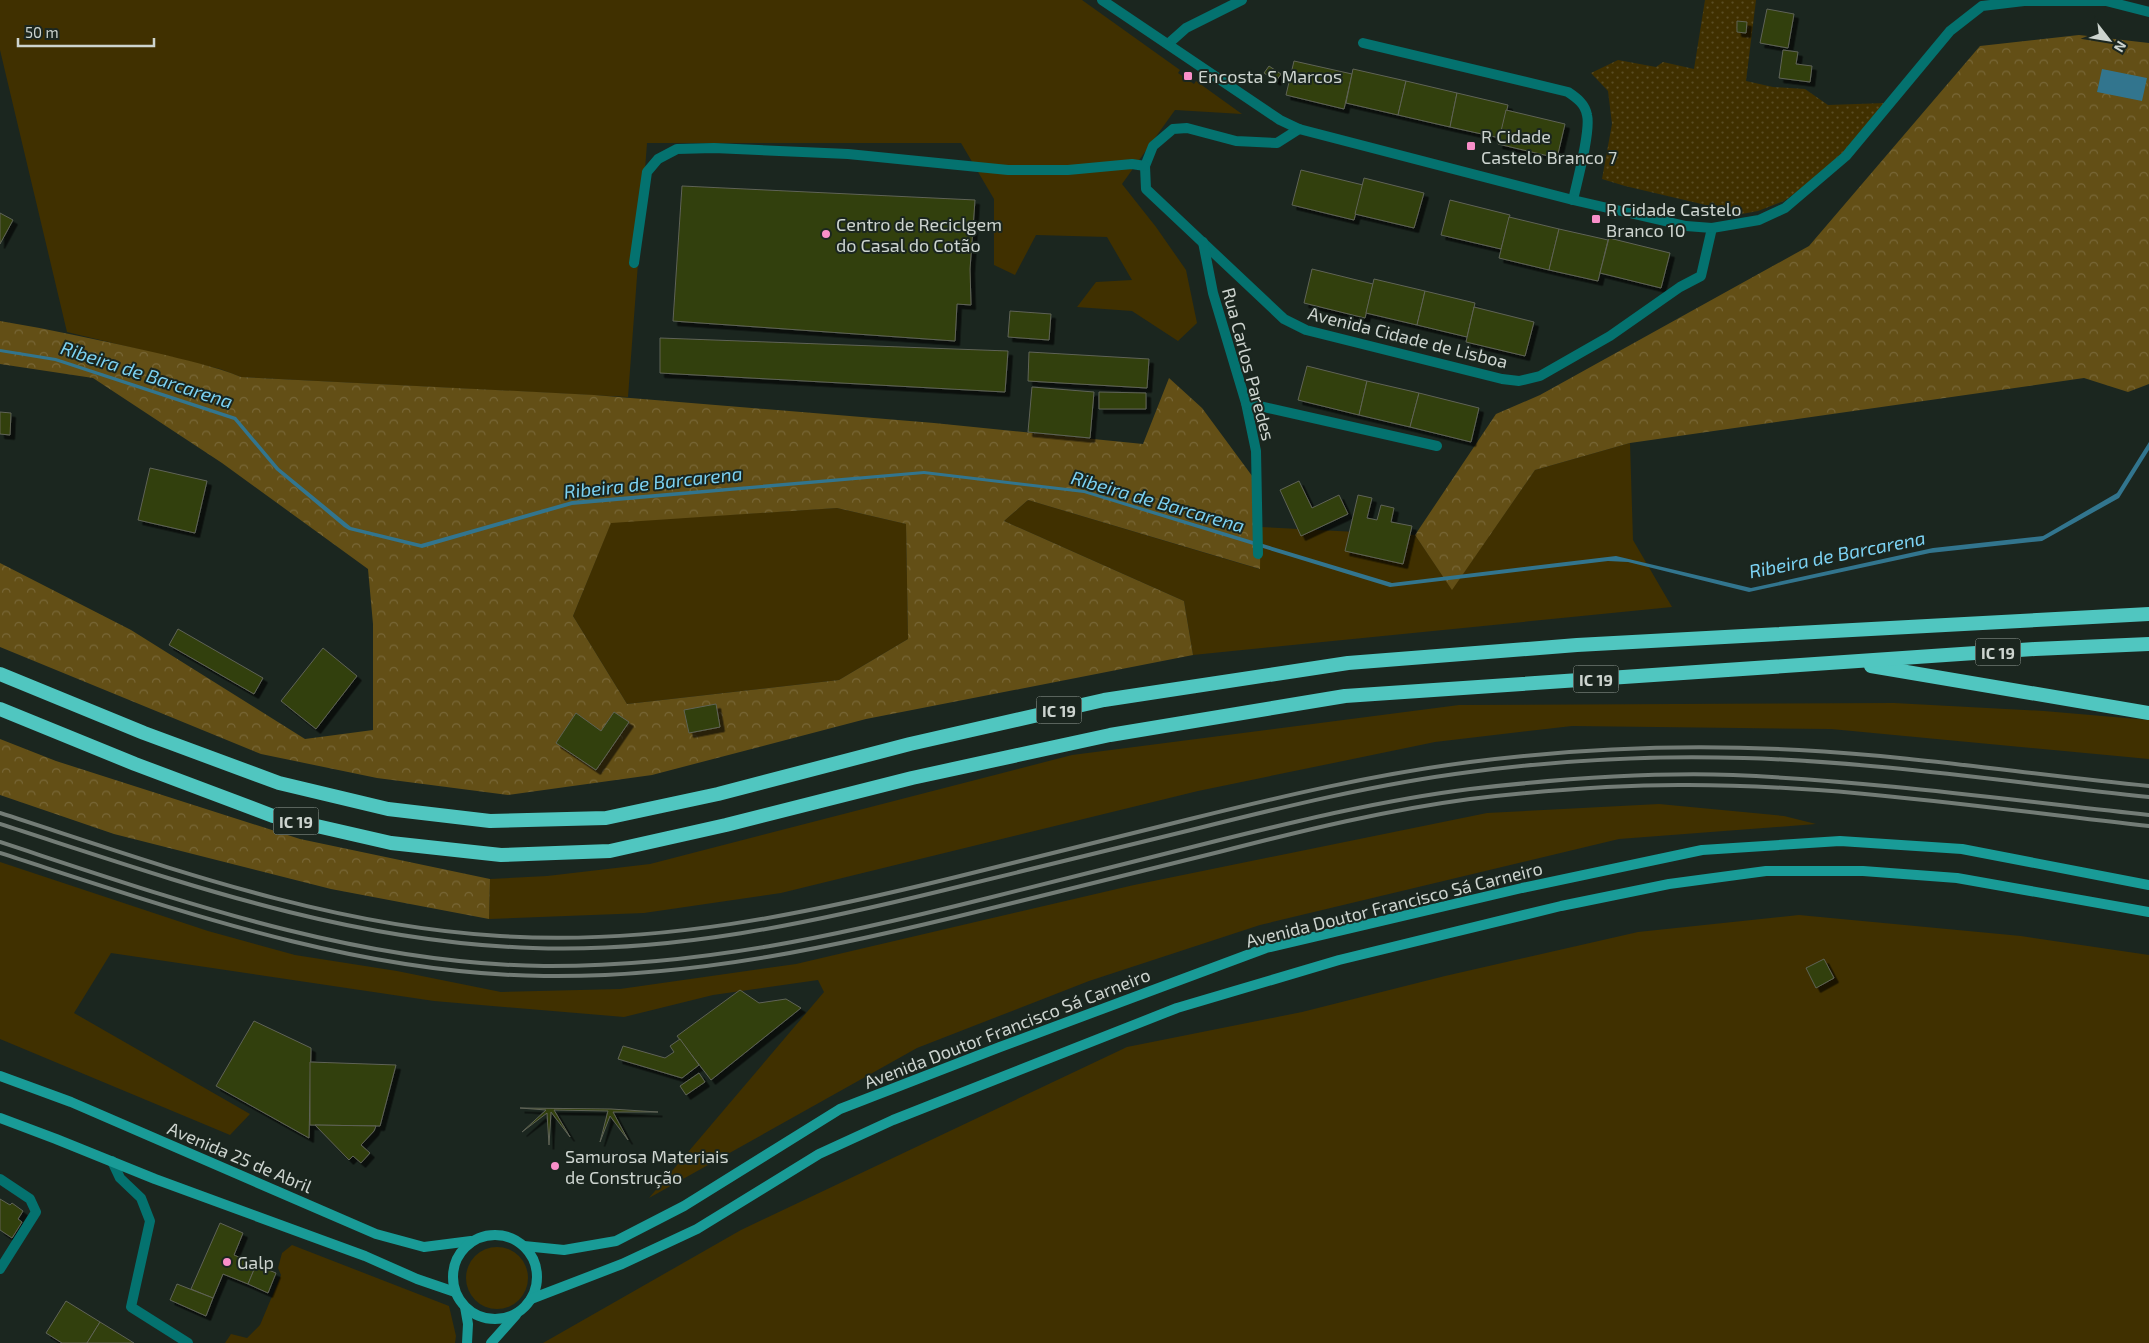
<svg xmlns="http://www.w3.org/2000/svg" width="2149" height="1343" font-family="'Exo 2',sans-serif">
	<style>
		.green { fill: #403000 }
		.forest { fill: url(#forest-crowns); fill-rule: evenodd }
		.garden { fill: url(#garden-dots) }
		.water { fill: #32758e }
		.building { fill: #323f09; stroke: #5f6357; filter: url(#shadow) }
		.lines { fill: none; stroke-linecap: round; stroke-linejoin: round }
		.minor { stroke: #04726f; stroke-width: 10 }
		.tertiary { stroke: #04726f; stroke-width: 10 }
		.secondary { stroke: #199b97; stroke-width: 10 }
		.trunk { stroke: #50c6c0; stroke-width: 14 }
		.rail { stroke: #737c76; stroke-width: 4 }
		.poi-dot { fill: #f98fc9; stroke: #1b261f; stroke-width: 2 }
		.labels { text-anchor: middle; dominant-baseline: central; stroke-width: 4; stroke-linejoin: round; paint-order: stroke }
		.shield { fill: #1b261f; stroke: #98a09a; stroke-width: 1 }
		.shield-label { font-size: 16px; font-weight: bold; fill: #cdd4cf }
		.poi-label { font-size: 18px; fill: #cdd4cf; stroke: #1b261f; text-anchor: start }
		.street-label { font-size: 18px; fill: #cdd4cf; stroke: #1b261f }
		.water-label { font-size: 19px; font-style: italic; fill: #7cd2f3; stroke: #1b261f }
	</style>
	<defs>
		<pattern id="forest-crowns" width="20" height="18" patternUnits="userSpaceOnUse" patternTransform="scale(1.25)"><rect width="20" height="18" fill="#634f16"/><path d="M2 6a3 3 0 1 1 6 0M12 15a3 3 0 1 1 6 0" fill="none" stroke="#786737"/></pattern>
		<pattern id="garden-dots" width="8" height="8" patternUnits="userSpaceOnUse" patternTransform="scale(1.25)"><rect width="8" height="8" fill="#403000"/><path d="M2 2h.1M6 6h.1" fill="none" stroke="#5a4d24" stroke-width="1.8" stroke-linecap="round"/></pattern>
		<filter id="shadow"><feDropShadow dx="4.5" dy="4.5" stdDeviation="0" flood-color="#0009"/></filter>
	</defs>
	<rect width="100%" height="100%" fill="#1b261f"/>
	<g class="green">
		<path d="M0,0H1082L1180,70L1178,73L1194,84L1196,81L1242,114L1175,110L1122,184L1156,227L1186,270L1197,323L1178,341L1132,311L1077,307L1096,282L1132,280L1107,237L1036,235L1015,275L994,265V199L961,143H647L628,397L241,377L220,369L67,332L0,50Z"/>
		<path d="M1630,443L1633,540L1672,607L1193,655L1184,601L1004,521L1028,500L1259,569L1261,527L1415,535L1452,589L1535,470Z"/>
		<path d="M837,508L906,524L908,639L839,680L627,704L573,616L611,522Z"/>
		<path d="M1894,703L2044,711L2149,720V759L1831,729L1572,726L1435,742L1198,791L781,893L644,913L489,919L490,879L547,876L650,864L1072,755L1459,705Z"/>
		<path d="M1659,804L1784,816L1816,824L1619,839L1260,925L1089,981L917,1048L649,1198L824,992L818,980L713,995L624,1017L434,1001L111,953L74,1013L250,1114L230,1135L0,1039V862L208,931L295,955L397,971L501,992L620,989L796,964L1134,885L1487,813Z"/>
		<path d="M1799,915L2021,936L2149,955V1343H543L741,1230L1127,1047L1302,1012L1445,976L1638,932Z"/>
		<path d="M292,1245L449,1306L456,1336L455,1343H225L231,1334L247,1338L260,1325L281,1275L278,1268L282,1253Z"/>
		<circle cx="497" cy="1278" r="31"/>
	</g>
	<g class="forest">
		<path d="M2079,35L2149,43V384L2128,392L2084,378L1630,443L1535,470L1452,590L1415,535L1496,414L1540,395L1809,246L1980,46Z"/>
		<path d="M0,321C53,330 105,341 157,353C185,360 214,366 241,377L594,395L934,423L1143,444L1169,378L1202,408L1261,488L1260,569L1028,500L1004,521L1184,601L1193,655L866,719L652,775L508,795L377,778L261,754L0,647V563L131,630L305,739L373,730V624L368,569L222,463L93,378L0,364ZM837,508L906,524L908,639L839,680L627,704L573,616L611,523Z"/>
		<path d="M0,739L56,761L300,839L490,879L489,919L331,889L114,834L0,795Z"/>
	</g>
	<path class="garden" d="M1705,0H1756L1746,81L1773,87L1805,89L1828,105L1886,103L1865,130L1822,174L1784,201L1758,211L1720,218L1717,208L1710,206L1625,186L1602,179L1612,124L1608,91L1591,73L1618,60L1656,67L1663,62L1694,69Z"/>
	<g class="water">
		<path d="M2102,69L2147,78L2142,101L2097,92Z"/>
		<path d="M0,349L56,358L236,417L279,468L351,527L421,544L572,501L924,471L1084,490L1392,583L1616,556L1751,588L1933,548L2043,536L2117,493L2149,442V450L2119,498L2042,541L1930,553L1749,592L1628,562L1608,561L1390,587L1084,493L924,474L572,505L422,548L349,530L344,527L276,470L234,420L55,361L0,352Z"/>
	</g>
	<g class="building">
		<path d="M1767,9L1794,14L1788,48L1760,43Z"/>
		<path d="M1737,21L1747,22L1746,33L1737,32Z"/>
		<path d="M1783,50L1798,52L1796,64L1812,66L1810,82L1779,78Z"/>
		<path d="M1294,61L1352,74L1344,109L1286,95Z"/>
		<path d="M1269,66L1281,74L1276,81L1264,73Z"/>
		<path d="M1353,69L1406,81L1398,115L1346,103Z"/>
		<path d="M1406,81L1457,93L1450,127L1398,115Z"/>
		<path d="M1457,93L1508,105L1500,138L1450,127Z"/>
		<path d="M1506,110L1565,124L1557,158L1498,144Z"/>
		<path d="M1301,170L1363,185L1354,220L1292,205Z"/>
		<path d="M1364,178L1424,193L1414,228L1355,214Z"/>
		<path d="M682,186L975,200L970,269L971,305L957,304L955,341L673,321Z"/>
		<path d="M1450,200L1510,215L1501,249L1441,235Z"/>
		<path d="M0,213L13,220L0,244Z"/>
		<path d="M1509,217L1559,229L1549,270L1499,258Z"/>
		<path d="M1559,229L1608,240L1598,281L1549,270Z"/>
		<path d="M1609,238L1670,253L1661,288L1600,273Z"/>
		<path d="M1312,269L1373,284L1365,318L1304,303Z"/>
		<path d="M1374,279L1425,291L1417,325L1366,313Z"/>
		<path d="M1425,291L1475,303L1467,337L1417,325Z"/>
		<path d="M1474,307L1534,322L1525,356L1466,342Z"/>
		<path d="M1010,311L1051,314L1049,340L1008,337Z"/>
		<path d="M660,338L1008,351L1005,392L660,373Z"/>
		<path d="M1029,352L1149,359L1147,388L1028,381Z"/>
		<path d="M1307,366L1367,381L1359,415L1298,400Z"/>
		<path d="M1367,381L1419,393L1410,427L1359,415Z"/>
		<path d="M1032,387L1094,392L1090,438L1028,432Z"/>
		<path d="M1099,392L1146,393V409H1099Z"/>
		<path d="M1419,393L1479,408L1471,442L1410,427Z"/>
		<path d="M0,412L11,413L10,435L0,434Z"/>
		<path d="M150,468L207,481L195,533L138,520Z"/>
		<path d="M1299,481L1312,508L1339,495L1348,514L1301,536L1280,490Z"/>
		<path d="M1358,495L1372,498L1367,518L1377,520L1381,505L1394,508L1391,522L1412,526L1403,564L1345,551Z"/>
		<path d="M178,629L263,678L254,694L169,645Z"/>
		<path d="M323,648L357,676L316,729L281,701Z"/>
		<path d="M716,704L720,727L689,733L684,710Z"/>
		<path d="M614,712L629,722L596,770L556,743L576,713L601,731Z"/>
		<path d="M1824,959L1834,978L1816,988L1806,968Z"/>
		<path d="M740,990L759,1003L786,999L801,1008L711,1080L677,1036Z"/>
		<path d="M254,1021L311,1048L309,1138L216,1086Z"/>
		<path d="M680,1039L699,1065L682,1078L618,1059L623,1046L665,1058L674,1052L670,1046Z"/>
		<path d="M310,1062L396,1065L380,1126L310,1125Z"/>
		<path d="M699,1073L705,1082L686,1095L680,1086Z"/>
		<path d="M520,1108L611,1109L658,1112H613L628,1140L610,1116L600,1142L608,1111L554,1110L570,1137L551,1112L549,1145L547,1113L522,1132L546,1110Z"/>
		<path d="M315,1125L376,1126L374,1131L361,1145L370,1153L361,1163L353,1156L349,1160Z"/>
		<path d="M0,1199L10,1205L12,1203L23,1211L18,1219L22,1222L12,1238L0,1230Z"/>
		<path d="M220,1223L243,1233L234,1255L256,1265L248,1284L223,1274L213,1298L191,1289Z"/>
		<path d="M256,1265L276,1273L268,1293L248,1284Z"/>
		<path d="M177,1284L213,1298L206,1316L170,1300Z"/>
		<path d="M66,1301L100,1322L87,1343H62L46,1333Z"/>
		<path d="M100,1322L134,1343H87Z"/>
	</g>
	<g class="lines">
		<g class="minor">
			<path d="M1363,43L1568,92C1577,98 1585,104 1587,115C1591,131 1577,182 1573,200"/>
			<path d="M1168,44L1186,28L1242,0"/>
			<path d="M1299,129L1277,143L1236,141L1187,128L1173,129L1153,146L1145,166L1146,189L1284,319L1306,330L1502,379L1519,381L1540,376L1610,336L1680,287L1701,276L1712,228"/>
			<path d="M1203,242L1213,293L1246,403L1256,451L1258,554"/>
			<path d="M634,263L647,172L658,159L677,149L714,148L848,154L1008,170H1068L1132,164L1145,166"/>
			<path d="M1246,403L1437,446"/>
			<path d="M112,1161L120,1178L141,1198L150,1221L131,1307L188,1343"/>
			<path d="M0,1179L30,1199L36,1212L0,1269"/>
		</g>
		<path class="tertiary" d="M1102,0L1280,120L1299,129L1573,200L1686,226L1712,228L1759,220L1785,208L1846,156L1950,31L1982,6L2024,1H2106L2149,12"/>
		<g class="secondary">
			<path d="M0,1076L71,1102L376,1234L424,1247L471,1241"/>
			<path d="M0,1118L56,1139L155,1179L365,1256L417,1279L455,1292"/>
			<circle cx="495" cy="1277" r="42"/>
			<path d="M524,1246L564,1250L616,1241L684,1206L840,1109L1000,1047L1266,948L1522,888L1702,850L1840,841L1962,849L2149,885"/>
			<path d="M531,1299L622,1264L697,1229L819,1154L893,1120L1177,1008L1339,960L1561,906L1669,884L1766,871H1863L1957,878L2149,912"/>
			<path d="M465,1307L468,1324L467,1343"/>
			<path d="M491,1343L516,1315"/>
		</g>
		<g class="trunk">
			<path d="M1871,666L2149,713"/>
			<path d="M0,674L144,733L279,783L388,809L490,821L606,818L718,794L910,744L1104,700L1348,663L1577,645L2149,614"/>
			<path d="M0,709L135,764L273,816L391,843L501,855L610,851L726,825L912,778L1110,735L1345,696L2035,649L2149,644"/>
		</g>
		<g class="rail">
			<path d="M0,813C164,866 327,926 500,936C655,946 806,914 956,877C1034,857 1112,838 1190,819C1283,796 1376,774 1470,762C1579,748 1689,744 1799,750C1916,756 2032,775 2149,786"/>
			<path d="M0,824C177,881 345,942 533,948C673,953 810,923 945,890C1027,870 1109,850 1191,830C1283,807 1376,784 1470,772C1561,760 1653,755 1744,758C1880,762 2014,783 2149,797"/>
			<path d="M0,842C177,900 356,964 544,966C699,967 840,935 988,898C1063,879 1137,861 1212,842C1297,821 1383,800 1470,789C1557,779 1646,772 1733,775C1872,781 2011,800 2149,815"/>
			<path d="M0,853C177,910 356,974 544,976C695,978 843,945 988,909C1067,890 1145,870 1223,851C1305,830 1387,810 1470,799C1539,791 1609,785 1679,785C1836,784 1993,809 2149,826"/>
		</g>
	</g>
	<g class="poi-dot">
		<rect x="1183" y="71" width="10" height="10" rx="2.5"/>
		<rect x="1466" y="141" width="10" height="10" rx="2.5"/>
		<rect x="1591" y="214" width="10" height="10" rx="2.5"/>
		<circle cx="826" cy="234" r="5"/>
		<circle cx="555" cy="1166" r="5"/>
		<circle cx="227" cy="1262" r="5"/>
	</g>
	<g class="labels">
		<g class="shield">
			<rect x="1975.5" y="638.5" width="45" height="27" rx="4"/>
			<rect x="1573.5" y="665.5" width="45" height="27" rx="4"/>
			<rect x="1036.5" y="696.5" width="45" height="27" rx="4"/>
			<rect x="273.5" y="807.5" width="45" height="27" rx="4"/>
		</g>
		<g class="shield-label">
			<text x="1998" y="652">IC 19</text>
			<text x="1596" y="679">IC 19</text>
			<text x="1059" y="710">IC 19</text>
			<text x="296" y="821">IC 19</text>
		</g>
		<g class="poi-label">
			<text x="1198" y="76">Encosta S Marcos</text>
			<text x="1481" y="136">R Cidade<tspan x="1481" dy="21">Castelo Branco 7</tspan></text>
			<text x="1606" y="209">R Cidade Castelo<tspan x="1606" dy="21">Branco 10</tspan></text>
			<text x="836" y="224">Centro de Reciclgem<tspan x="836" dy="21">do Casal do Cotão</tspan></text>
			<text x="565" y="1156">Samurosa Materiais<tspan x="565" dy="21">de Construção</tspan></text>
			<text x="237" y="1262">Galp</text>
		</g>
		<g class="street-label">
			<text transform="translate(1408 337) rotate(14)">Avenida Cidade de Lisboa</text>
			<text transform="translate(1249 364) rotate(75)">Rua Carlos Paredes</text>
			<text transform="translate(1394 904) rotate(-14)">Avenida Doutor Francisco Sá Carneiro</text>
			<text transform="translate(1007 1028) rotate(-21)">Avenida Doutor Francisco Sá Carneiro</text>
			<text transform="translate(240 1157) rotate(23)">Avenida 25 de Abril</text>
		</g>
		<g class="water-label">
			<text transform="translate(147 374) rotate(18)">Ribeira de Barcarena</text>
			<text transform="translate(653 482) rotate(-6)">Ribeira de Barcarena</text>
			<text transform="translate(1158 501) rotate(16)">Ribeira de Barcarena</text>
			<text transform="translate(1837 554) rotate(-11)">Ribeira de Barcarena</text>
		</g>
	</g>
	<g transform="translate(2109 40) rotate(121)" stroke="#1b261f" stroke-width="4" paint-order="stroke">
	<path d="M0-4L9 19L0 12L-9 19Z" fill="#cdd4cf"/>
	<text y="-8" font-size="14" font-weight="bold" text-anchor="middle" fill="#cdd4cf">N</text>
	</g>
	<path d="M18 38v8h136v-8" fill="none" stroke="#cdd4cf" stroke-width="2.5"/>
	<text x="25" y="38" font-size="15" fill="#cdd4cf" stroke="#1b261f" stroke-width="4" paint-order="stroke">50 m</text>
</svg>
